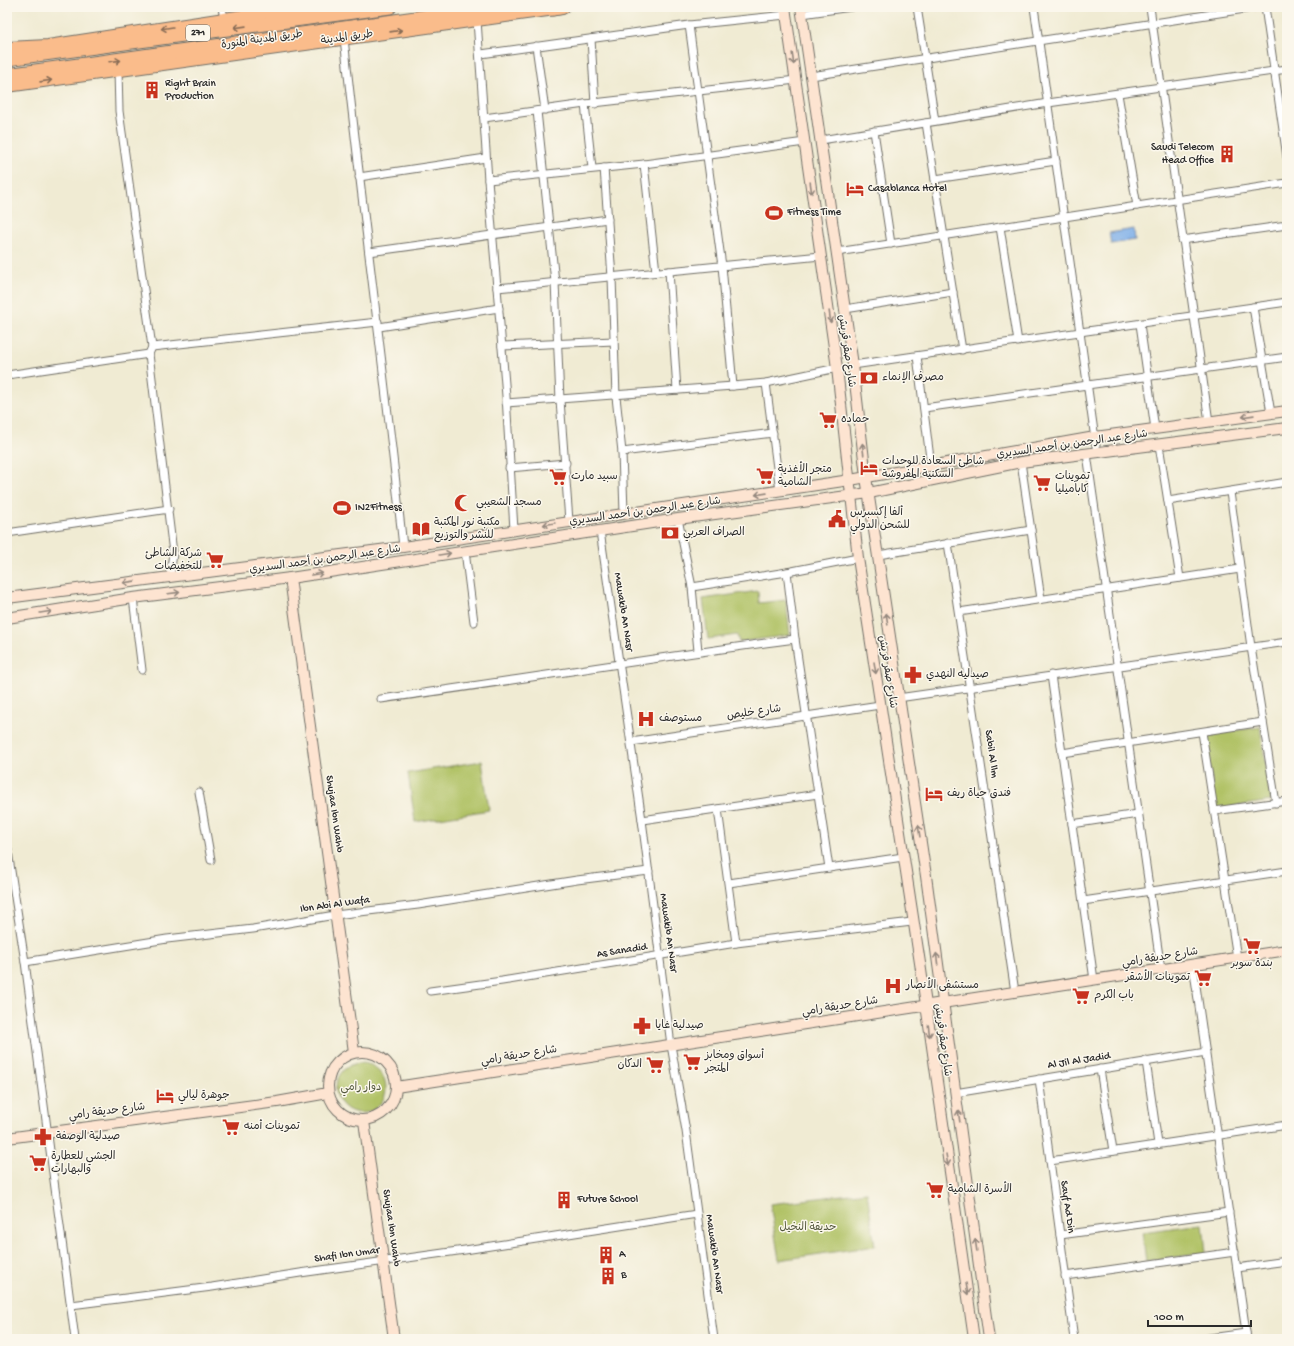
<svg xmlns="http://www.w3.org/2000/svg" width="1294" height="1346" font-family="'Gochi Hand','Playpen Sans Arabic',sans-serif">
	<style>
		.green { fill: #b1c266; stroke: #6e7648 }
		.water { fill: #7cade8; stroke: #546c8a }
		.lines { fill: none; stroke-linecap: round; stroke-linejoin: round }
		.street-casing { stroke: #706e66; stroke-width: 9 }
		.secondary-casing { stroke: #706e66; stroke-width: 12 }
		.primary-casing { stroke: #706e66; stroke-width: 14 }
		.highway-casing { stroke: #706e66; stroke-width: 15 }
		.street { stroke: #fff; stroke-width: 7 }
		.secondary { stroke: #fde4d1; stroke-width: 10 }
		.primary { stroke: #fabc8b; stroke-width: 12 }
		.highway { stroke: #fabc8b; stroke-width: 13 }
		.oneway { stroke: #886c56 }
		.oneway2 { stroke: #94887e }
		.labels { text-anchor: middle; dominant-baseline: central; stroke-width: 3; stroke-linejoin: round; paint-order: stroke }
		.shield { fill: #fbf7ec; stroke: #696865; stroke-width: 1 }
		.shield-label { font-size: 10px; font-weight: bold; fill: #2b2b2b }
		.street-label { font-size: 11px; fill: #2b2b2b; stroke: #fbf7ec }
		.poi-label { font-size: 11px; fill: #2b2b2b; stroke: #fbf7ec; text-anchor: start }
		.park-label { font-size: 11px; fill: #53583d; stroke: #fbf7ec }
	</style>
	<rect width="100%" height="100%" fill="#fbf7ec"/>
	<filter id="ink" filterUnits="userSpaceOnUse"><feTurbulence type="fractalNoise" baseFrequency=".025" numOctaves="2"/><feDisplacementMap in="SourceGraphic" scale="8" xChannelSelector="R" yChannelSelector="G"/><feConvolveMatrix kernelMatrix="1 2 1 2 8 2 1 2 1" color-interpolation-filters="sRGB"/></filter>
	<filter id="wash" filterUnits="userSpaceOnUse"><feTurbulence type="fractalNoise" baseFrequency=".012" numOctaves="4" result="noise"/><feDisplacementMap in="SourceGraphic" scale="16" xChannelSelector="R" yChannelSelector="G"/><feGaussianBlur stdDeviation="0.9" result="paint"/><feColorMatrix in="noise" values="0 0 0 0 0 0 0 0 0 0 0 0 0 0 0 0 0 1.4 0 .05"/><feComposite in="paint" operator="in"/></filter>
	<g filter="url(#wash)">
		<rect width="100%" height="100%" fill="#f0ebd3"/>
		<g class="green">
			<path d="M758,591L759,603L786,600L790,635L739,642L737,635L708,639L703,599Z"/>
			<path d="M1260,727L1271,801L1216,809L1205,735Z"/>
			<path d="M482,761L489,810L415,822L408,773Z"/>
			<circle cx="361" cy="1088" r="25"/>
			<path d="M867,1192L875,1246L779,1260L770,1204Z"/>
			<path d="M1203,1224L1206,1253L1146,1261L1142,1232Z"/>
		</g>
		<path class="water" d="M1134,229L1135,240L1111,244L1109,233Z"/>
	</g>
	<g filter="url(#ink)">
		<g class="lines">
			<g class="street-casing">
				<g id="street">
					<path d="M222,7L224,19"/>
					<path d="M917,7L935,121"/>
					<path d="M1034,7L1097,453"/>
					<path d="M1150,7L1209,422"/>
					<path d="M1265,7L1287,157"/>
					<path d="M802,14L851,7"/>
					<path d="M477,20L488,180L506,396L514,530"/>
					<path d="M689,25L722,266L733,386"/>
					<path d="M344,38C362,208 385,377 403,547"/>
					<path d="M591,39L595,104"/>
					<path d="M536,46L545,110"/>
					<path d="M481,54L689,25L786,15"/>
					<path d="M118,70L119,111L152,347L149,354L173,553L170,577"/>
					<path d="M811,76L1258,7"/>
					<path d="M1118,94L1137,206"/>
					<path d="M585,104L592,168"/>
					<path d="M537,111L555,282L560,400L569,521"/>
					<path d="M484,118L585,104L796,80"/>
					<path d="M926,123L962,350"/>
					<path d="M874,131L891,244"/>
					<path d="M821,140L1048,103L1287,69"/>
					<path d="M644,164L656,272"/>
					<path d="M604,168L612,277L616,397L622,452L624,513"/>
					<path d="M359,177L486,158"/>
					<path d="M935,179L1056,161"/>
					<path d="M488,180L644,164L805,142"/>
					<path d="M1000,227L1018,342"/>
					<path d="M1182,240L1287,225"/>
					<path d="M369,252L608,219"/>
					<path d="M837,252L1287,183"/>
					<path d="M669,271L677,390"/>
					<path d="M497,288L821,256"/>
					<path d="M1253,307L1271,413"/>
					<path d="M845,309L953,292"/>
					<path d="M1140,324L1155,429"/>
					<path d="M379,327L499,308"/>
					<path d="M502,346L614,341"/>
					<path d="M152,347L378,322"/>
					<path d="M917,356L931,466"/>
					<path d="M853,365L1287,302"/>
					<path d="M7,375L149,354"/>
					<path d="M766,383L780,491"/>
					<path d="M506,403L733,386L766,383L837,368"/>
					<path d="M924,408L1287,357"/>
					<path d="M1159,445L1180,578"/>
					<path d="M622,452L773,433"/>
					<path d="M1087,454L1161,970"/>
					<path d="M1021,462L1041,599"/>
					<path d="M509,468L566,463"/>
					<path d="M1230,492L1251,647L1276,803"/>
					<path d="M1168,501L1287,482"/>
					<path d="M678,519L692,587L698,651"/>
					<path d="M600,531L642,820L671,1045L686,1131L714,1339"/>
					<path d="M7,533L169,509"/>
					<path d="M948,543L1015,992"/>
					<path d="M465,551L474,622"/>
					<path d="M878,555L1031,530"/>
					<path d="M787,572L795,639L829,868"/>
					<path d="M692,587L787,572L858,558"/>
					<path d="M133,598L142,670"/>
					<path d="M959,612L1240,569"/>
					<path d="M1051,675L1094,980"/>
					<path d="M898,698L1287,642"/>
					<path d="M381,699C519,680 657,657 795,639"/>
					<path d="M1202,732L1237,958"/>
					<path d="M631,742L880,705"/>
					<path d="M1062,753L1263,722"/>
					<path d="M199,792L211,860"/>
					<path d="M718,809L736,943"/>
					<path d="M1214,811L1287,801"/>
					<path d="M642,820L818,794"/>
					<path d="M1072,824L1138,814"/>
					<path d="M7,845L25,962L75,1339"/>
					<path d="M729,883L903,857"/>
					<path d="M1083,901L1287,871"/>
					<path d="M25,962L167,939L253,929L335,915L418,905L577,880L649,871"/>
					<path d="M1193,965L1247,1339"/>
					<path d="M430,991L502,981L736,943L912,922"/>
					<path d="M1146,1061L1158,1144"/>
					<path d="M1100,1069L1113,1151"/>
					<path d="M1039,1079L1074,1339"/>
					<path d="M955,1093L1206,1052"/>
					<path d="M1050,1161L1287,1125"/>
					<path d="M1060,1235L1229,1212"/>
					<path d="M1237,1268L1287,1261"/>
					<path d="M1065,1276L1235,1252"/>
					<path d="M71,1305L212,1287L300,1273L465,1250L697,1214"/>
					<path d="M1203,1339L1246,1333"/>
				</g>
			</g>
			<g class="secondary-casing">
				<g id="secondary">
					<path d="M785,7L837,368L858,558L920,963L974,1339"/>
					<path d="M801,7L853,365L866,477L926,876L989,1339"/>
					<path d="M290,578L354,1052"/>
					<path d="M7,598L403,547L850,480L1095,437L1287,411"/>
					<path d="M7,618L133,598L290,578L678,519L869,493L1021,462L1287,428"/>
					<circle cx="362" cy="1086" r="34"/>
					<path d="M396,1087L1287,950"/>
					<path d="M364,1121L394,1339"/>
					<path d="M7,1138L277,1102L328,1093"/>
				</g>
			</g>
			<g class="primary-casing">
				<g id="primary">
					<path d="M295,15L327,7"/>
					<path d="M7,48L48,46L302,7"/>
					<path d="M7,86L562,8"/>
				</g>
			</g>
			<g class="highway-casing">
				<g id="highway">
					<path d="M552,9L563,7"/>
					<path d="M7,59L390,7"/>
					<path d="M7,75L494,7"/>
				</g>
			</g>
			<use href="#street" class="street"/>
			<use href="#secondary" class="secondary"/>
			<use href="#primary" class="primary"/>
			<use href="#highway" class="highway"/>
		</g>
		<defs><path id="oneway-shaft" d="M-6 0H5M1.5-3L5.5 0L1.5 3" fill="none" stroke-width="1.6" stroke-linecap="round" stroke-linejoin="round"/></defs>
		<g class="oneway">
			<use href="#oneway-shaft" transform="translate(240 27) rotate(172)"/>
			<use href="#oneway-shaft" transform="translate(167 28) rotate(171)"/>
			<use href="#oneway-shaft" transform="translate(396 31) rotate(-8)"/>
			<use href="#oneway-shaft" transform="translate(115 61) rotate(-7)"/>
			<use href="#oneway-shaft" transform="translate(46 81) rotate(-8)"/>
		</g>
		<g class="oneway2">
			<use href="#oneway-shaft" transform="translate(793 59) rotate(82)"/>
			<use href="#oneway-shaft" transform="translate(811 188) rotate(82)"/>
			<use href="#oneway-shaft" transform="translate(830 317) rotate(82)"/>
			<use href="#oneway-shaft" transform="translate(1248 416) rotate(172)"/>
			<use href="#oneway-shaft" transform="translate(863 449) rotate(-97)"/>
			<use href="#oneway-shaft" transform="translate(761 494) rotate(172)"/>
			<use href="#oneway-shaft" transform="translate(549 524) rotate(171)"/>
			<use href="#oneway-shaft" transform="translate(445 554) rotate(-9)"/>
			<use href="#oneway-shaft" transform="translate(317 574) rotate(-9)"/>
			<use href="#oneway-shaft" transform="translate(129 582) rotate(172)"/>
			<use href="#oneway-shaft" transform="translate(174 593) rotate(-7)"/>
			<use href="#oneway-shaft" transform="translate(46 612) rotate(-9)"/>
			<use href="#oneway-shaft" transform="translate(887 619) rotate(-98)"/>
			<use href="#oneway-shaft" transform="translate(875 668) rotate(81)"/>
			<use href="#oneway-shaft" transform="translate(919 831) rotate(-99)"/>
			<use href="#oneway-shaft" transform="translate(937 959) rotate(-97)"/>
			<use href="#oneway-shaft" transform="translate(929 1031) rotate(83)"/>
			<use href="#oneway-shaft" transform="translate(959 1116) rotate(-98)"/>
			<use href="#oneway-shaft" transform="translate(947 1160) rotate(81)"/>
			<use href="#oneway-shaft" transform="translate(976 1245) rotate(-98)"/>
			<use href="#oneway-shaft" transform="translate(967 1289) rotate(81)"/>
		</g>
	</g>
	<defs>
		<g id="building-bare" transform="scale(1.38)"><path d="M-4-6H4V6H1V3H-1V6H-4ZM-2.5-4.3h1.7v1.8h-1.7ZM.8-4.3h1.7v1.8H.8ZM-2.5-1h1.7V.8h-1.7ZM.8-1h1.7V.8H.8Z" fill="#c8321e" stroke="#fbf7ec" stroke-width="2.5" paint-order="stroke"/></g>
		<g id="hotel-bare" transform="scale(1.38)"><path d="M-6-4.5h1.5V1H6V5H4.5V3h-9V5H-6ZM-4 0a1.8 1.8 0 1 1 3.6 0ZM.5 0V-2.5h3Q6-2.5 6 0Z" fill="#c8321e" stroke="#fbf7ec" stroke-width="2.5" paint-order="stroke"/></g>
		<g id="stadium-bare" transform="scale(1.38)"><path d="M0-5a6.5 5 0 1 0 0 10a6.5 5 0 1 0 0-10ZM-3.5-1.8h7v3.6h-7Z" fill="#c8321e" stroke="#fbf7ec" stroke-width="2.5" paint-order="stroke"/></g>
		<g id="bank-bare" transform="scale(1.38)"><path d="M-6-4H6V4H-6ZM0-2.3a2.3 2.3 0 1 0 0 4.6a2.3 2.3 0 1 0 0-4.6Z" fill="#c8321e" stroke="#fbf7ec" stroke-width="2.5" paint-order="stroke"/></g>
		<g id="supermarket-bare" transform="scale(1.38)"><path d="M-6-5.5h2.5l.6 2H6L4.5 2H-2.5L-4.4-4H-6ZM-1.5 3.2a1.3 1.3 0 1 0 .1 0ZM3 3.2a1.3 1.3 0 1 0 .1 0Z" fill="#c8321e" stroke="#fbf7ec" stroke-width="2.5" paint-order="stroke"/></g>
		<g id="mosque-bare" transform="scale(1.38)"><path d="M3.5-4.9A6 6 0 1 0 3.5 4.9A5 5 0 1 1 3.5-4.9Z" fill="#c8321e" stroke="#fbf7ec" stroke-width="2.5" paint-order="stroke"/></g>
		<g id="civic-bare" transform="scale(1.38)"><path d="M-.6-6.5H3V-4.5H.6V-3L4-1V1h2V6H-6V1h2V-1L-.6-3ZM-1.2 2.5V6h2.4V2.5Z" fill="#c8321e" stroke="#fbf7ec" stroke-width="2.5" paint-order="stroke"/></g>
		<g id="library-bare" transform="scale(1.38)"><path d="M-6-4Q-3-5.5-.7-3.5V5Q-3 3-6 4ZM6-4Q3-5.5 .7-3.5V5Q3 3 6 4Z" fill="#c8321e" stroke="#fbf7ec" stroke-width="2.5" paint-order="stroke"/></g>
		<g id="pharmacy-bare" transform="scale(1.38)"><path d="M-2-6h4v4h4v4h-4v4h-4v-4h-4v-4h4Z" fill="#c8321e" stroke="#fbf7ec" stroke-width="2.5" paint-order="stroke"/></g>
		<g id="hospital-bare" transform="scale(1.38)"><path d="M-5-5h3v3.5h4V-5h3V5h-3V1.5h-4V5h-3Z" fill="#c8321e" stroke="#fbf7ec" stroke-width="2.5" paint-order="stroke"/></g>
	</defs>
	<g fill-rule="evenodd">
		<use href="#building-bare" x="152" y="90"/>
		<use href="#building-bare" x="1227" y="154"/>
		<use href="#hotel-bare" x="855" y="189"/>
		<use href="#stadium-bare" x="774" y="213"/>
		<use href="#bank-bare" x="869" y="378"/>
		<use href="#supermarket-bare" x="828" y="420"/>
		<use href="#hotel-bare" x="869" y="468"/>
		<use href="#supermarket-bare" x="765" y="476"/>
		<use href="#supermarket-bare" x="558" y="477"/>
		<use href="#supermarket-bare" x="1042" y="483"/>
		<use href="#mosque-bare" x="463" y="503"/>
		<use href="#stadium-bare" x="342" y="508"/>
		<use href="#civic-bare" x="837" y="519"/>
		<use href="#library-bare" x="421" y="529"/>
		<use href="#bank-bare" x="670" y="533"/>
		<use href="#supermarket-bare" x="215" y="560"/>
		<use href="#pharmacy-bare" x="913" y="675"/>
		<use href="#hospital-bare" x="646" y="719"/>
		<use href="#hotel-bare" x="934" y="794"/>
		<use href="#supermarket-bare" x="1252" y="946"/>
		<use href="#supermarket-bare" x="1203" y="978"/>
		<use href="#hospital-bare" x="893" y="986"/>
		<use href="#supermarket-bare" x="1081" y="996"/>
		<use href="#pharmacy-bare" x="642" y="1026"/>
		<use href="#supermarket-bare" x="692" y="1062"/>
		<use href="#supermarket-bare" x="655" y="1065"/>
		<use href="#hotel-bare" x="165" y="1096"/>
		<use href="#supermarket-bare" x="231" y="1127"/>
		<use href="#pharmacy-bare" x="43" y="1137"/>
		<use href="#supermarket-bare" x="38" y="1163"/>
		<use href="#supermarket-bare" x="935" y="1190"/>
		<use href="#building-bare" x="564" y="1200"/>
		<use href="#building-bare" x="606" y="1255"/>
		<use href="#building-bare" x="608" y="1276"/>
	</g>
	<g class="labels">
		<rect class="shield" x="186" y="25" width="24" height="16" rx="3"/>
		<g class="shield-label">
			<text x="198" y="33">271</text>
		</g>
		<g class="street-label">
			<text transform="translate(347 38) rotate(-8)">طريق المدينة</text>
			<text transform="translate(262 40) rotate(-8)">طريق المدينة المنورة</text>
			<text transform="translate(846 351) rotate(82)">شارع صقر قريش</text>
			<text transform="translate(1072 445) rotate(-8)">شارع عبد الرحمن بن أحمد السديري</text>
			<text transform="translate(645 512) rotate(-8)">شارع عبد الرحمن بن أحمد السديري</text>
			<text transform="translate(325 560) rotate(-8)">شارع عبد الرحمن بن أحمد السديري</text>
			<text transform="translate(623 612) rotate(81)">Mawakib An Nasr</text>
			<text transform="translate(887 672) rotate(81)">شارع صقر قريش</text>
			<text transform="translate(754 713) rotate(-8)">شارع خليص</text>
			<text transform="translate(991 754) rotate(82)">Sabil Al llm</text>
			<text transform="translate(334 814) rotate(82)">Shujaa Ibn Wahb</text>
			<text transform="translate(335 905) rotate(-8)">Ibn Abi Al Wafa</text>
			<text transform="translate(668 933) rotate(82)">Mawakib An Nasr</text>
			<text transform="translate(622 951) rotate(-9)">As Sanadid</text>
			<text transform="translate(1160 958) rotate(-9)">شارع حديقة رامي</text>
			<text transform="translate(840 1007) rotate(-9)">شارع حديقة رامي</text>
			<text transform="translate(942 1040) rotate(82)">شارع صقر قريش</text>
			<text transform="translate(519 1056) rotate(-9)">شارع حديقة رامي</text>
			<text transform="translate(1079 1061) rotate(-9)">Al Jil Al Jadid</text>
			<text transform="translate(107 1112) rotate(-7)">شارع حديقة رامي</text>
			<text transform="translate(1067 1207) rotate(82)">Sayf Ad Din</text>
			<text transform="translate(391 1228) rotate(82)">Shujaa Ibn Wahb</text>
			<text transform="translate(714 1254) rotate(82)">Mawakib An Nasr</text>
			<text transform="translate(347 1255) rotate(-8)">Shafi Ibn Umar</text>
		</g>
		<g class="poi-label">
			<text x="165" y="84">Right Brain<tspan x="165" dy="13">Production</tspan></text>
			<text x="1214" y="148" text-anchor="end">Saudi Telecom<tspan x="1214" dy="13">Head Office</tspan></text>
			<text x="868" y="189">Casablanca Hotel</text>
			<text x="787" y="213">Fitness Time</text>
			<text x="882" y="378">مصرف الإنماء</text>
			<text x="841" y="420">حماده</text>
			<text x="882" y="462">شاطئ السعادة للوحدات<tspan x="882" dy="13">السكنية المفروشة</tspan></text>
			<text x="778" y="470">متجر الأغذية<tspan x="778" dy="13">الشامية</tspan></text>
			<text x="571" y="477">سبيد مارت</text>
			<text x="1055" y="477">تموينات<tspan x="1055" dy="13">كاباميليا</tspan></text>
			<text x="476" y="503">مسجد الشعيبي</text>
			<text x="355" y="508">IN2Fitness</text>
			<text x="850" y="513">ألفا إكسبرس<tspan x="850" dy="13">للشحن الدولي</tspan></text>
			<text x="434" y="523">مكتبة نور المكتبة<tspan x="434" dy="13">للنشر والتوزيع</tspan></text>
			<text x="683" y="533">الصراف العربي</text>
			<text x="202" y="554" text-anchor="end">شركة الشاطئ<tspan x="202" dy="13">للتخفيضات</tspan></text>
			<text x="926" y="675">صيدليه النهدي</text>
			<text x="659" y="719">مستوصف</text>
			<text x="947" y="794">فندق حياة ريف</text>
			<text x="1252" y="964" text-anchor="middle">بندة سوبر</text>
			<text x="1190" y="978" text-anchor="end">تموينات الأشقر</text>
			<text x="906" y="986">مستشفى الأنصار</text>
			<text x="1094" y="996">باب الكرم</text>
			<text x="655" y="1026">صيدلية غايا</text>
			<text x="705" y="1056">أسواق ومخابز<tspan x="705" dy="13">المتجر</tspan></text>
			<text x="642" y="1065" text-anchor="end">الدكان</text>
			<text x="178" y="1096">جوهرة ليالي</text>
			<text x="244" y="1127">تموينات أمنه</text>
			<text x="56" y="1137">صيدلية الوصفة</text>
			<text x="51" y="1157">الجشي للعطارة<tspan x="51" dy="13">والبهارات</tspan></text>
			<text x="948" y="1190">الأسرة الشامية</text>
			<text x="577" y="1200">Future School</text>
			<text x="619" y="1255">A</text>
			<text x="621" y="1276">B</text>
		</g>
		<g class="park-label">
			<text x="361" y="1088">دوار رامي</text>
			<text x="808" y="1228">حديقة النخيل</text>
		</g>
	</g>
	<rect width="1294" height="1346" fill="none" stroke="#fbf7ec" stroke-width="24"/>
	<path d="M1148 1320v6h103v-6" fill="none" stroke="#2b2b2b" stroke-width="2"/>
	<text x="1154" y="1320" font-size="12" fill="#2b2b2b" stroke="#fbf7ec" stroke-width="3" paint-order="stroke">100 m</text>
</svg>
